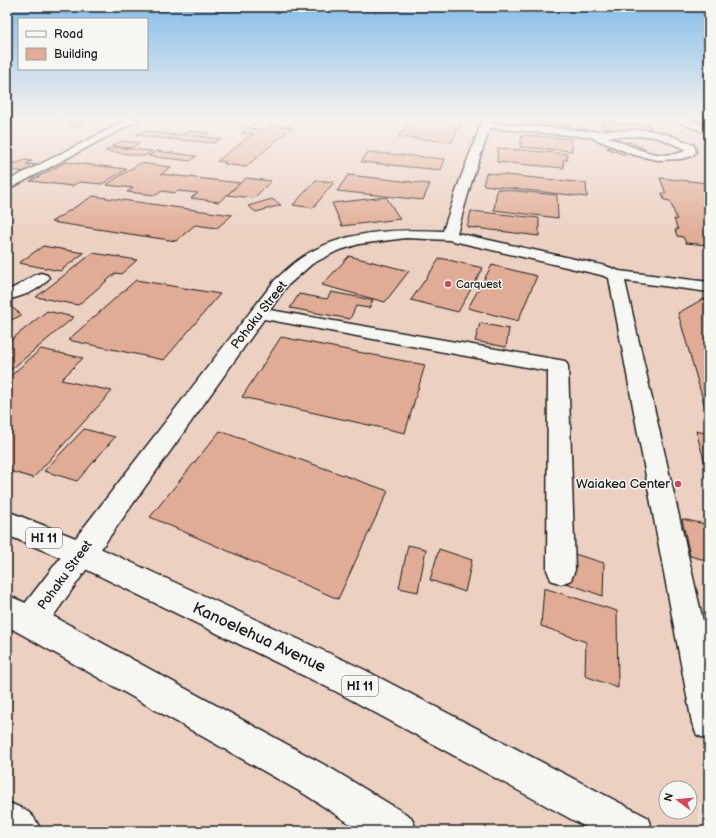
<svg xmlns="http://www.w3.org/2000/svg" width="716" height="838" font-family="'Balsamiq Sans',sans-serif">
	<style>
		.built { fill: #ecd0c2; fill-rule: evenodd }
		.building { fill: #e1ac95; stroke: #1c1c1c }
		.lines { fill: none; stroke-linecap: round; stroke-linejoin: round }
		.minor-casing { stroke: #1c1c1c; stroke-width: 3 }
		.highway-casing { stroke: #1c1c1c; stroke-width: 3 }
		.minor { fill: #f6f6f2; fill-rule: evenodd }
		.highway { fill: #f6f6f2; fill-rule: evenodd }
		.poi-dot { fill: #d1495b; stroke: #f6f6f2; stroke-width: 1.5 }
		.labels { text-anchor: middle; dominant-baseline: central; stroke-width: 3; stroke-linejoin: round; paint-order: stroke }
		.far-poi-label { font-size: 11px; fill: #1c1c1c; stroke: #f6f6f2; text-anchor: start }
		.shield { fill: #f6f6f2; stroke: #5d5d5c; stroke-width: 1 }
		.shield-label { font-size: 12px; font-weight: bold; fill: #1c1c1c }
		.street-label { font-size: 13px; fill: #1c1c1c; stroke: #f6f6f2 }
		.poi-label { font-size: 13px; fill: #1c1c1c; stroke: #f6f6f2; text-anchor: end }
		.near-street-label { font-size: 16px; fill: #1c1c1c; stroke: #f6f6f2 }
	</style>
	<rect width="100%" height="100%" fill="#f0e0d6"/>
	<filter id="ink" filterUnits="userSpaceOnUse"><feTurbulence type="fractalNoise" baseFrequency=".025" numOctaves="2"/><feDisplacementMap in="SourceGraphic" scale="8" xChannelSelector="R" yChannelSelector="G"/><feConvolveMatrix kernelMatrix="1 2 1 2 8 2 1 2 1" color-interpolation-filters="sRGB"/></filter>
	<g filter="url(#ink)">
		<path class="built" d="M7,119H709V808L698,802L700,831H7ZM666,788H690V812H666Z"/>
		<g class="building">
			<path d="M57,119H68L88,121L78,126L70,125L74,123L53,121Z"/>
			<path d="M411,119H463L452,142L398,137Z"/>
			<path d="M692,119H709V124H707Z"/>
			<path d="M522,121L571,125V131L521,126Z"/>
			<path d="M601,121L650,125L653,133L603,128Z"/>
			<path d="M271,125L292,127L246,167L224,164L226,162L217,161L253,134L242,133L248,128L264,130Z"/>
			<path d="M143,131L175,135L169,139L136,135Z"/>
			<path d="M187,131L209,133L205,137L182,135Z"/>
			<path d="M176,134L205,137L221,139L214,143L169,139Z"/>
			<path d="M522,135L572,139V151L520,147Z"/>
			<path d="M121,141L140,143L131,148L112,146Z"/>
			<path d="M629,142L646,149L639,151L621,144Z"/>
			<path d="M615,146L632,152L624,155L607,148Z"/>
			<path d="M113,147L152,151L144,156L105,151Z"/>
			<path d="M498,148L567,154L568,160H563L564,168L497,162Z"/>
			<path d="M156,151L197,156L190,161L148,156Z"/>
			<path d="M368,152L445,159L441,170L361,162Z"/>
			<path d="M24,160L32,161L26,164L38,165L24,172L12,170L7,173V162L18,163Z"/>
			<path d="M66,162L127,169L102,184L79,182L72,186L30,181Z"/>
			<path d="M140,163L171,167L161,174L240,183L219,202L191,198L198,193L178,191L175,193L162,191L156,195L127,192L133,188L106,185Z"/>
			<path d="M486,173L586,183L587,197L483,185Z"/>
			<path d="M348,175L430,184L423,200L337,191Z"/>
			<path d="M246,178L271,181L254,198L227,195Z"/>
			<path d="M660,178L709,183V248L708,245L686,243L683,237L677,236L675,230H678L674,219L677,220L670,201L664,200L662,193L666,194Z"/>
			<path d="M316,180L334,182L313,208L293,205Z"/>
			<path d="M497,189L557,195L558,218L494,210Z"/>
			<path d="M93,196L232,215L217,228L195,225L176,241L51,222Z"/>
			<path d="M386,197L400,219L342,226L332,203Z"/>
			<path d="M272,199L281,205L256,212L248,206Z"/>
			<path d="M471,211L539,218V236L467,227Z"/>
			<path d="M43,246L84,253L60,271L19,263Z"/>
			<path d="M93,253L137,260L121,274L116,273L78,305L36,297Z"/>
			<path d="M349,256L409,271L385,302L322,285Z"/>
			<path d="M440,258L483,268L458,312L411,300Z"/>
			<path d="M492,265L537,276L518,321L468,308Z"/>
			<path d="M136,280L220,294L164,360L68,340Z"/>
			<path d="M331,292L373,300L369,308L356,306L350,319L290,308L299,294L327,299Z"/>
			<path d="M703,299L709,300V421L678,313Z"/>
			<path d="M7,304L22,315L7,322Z"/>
			<path d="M47,311L74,317L7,373V343Z"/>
			<path d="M480,323L509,329L506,347L475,341Z"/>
			<path d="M281,337L425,365L405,433L242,397Z"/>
			<path d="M41,349L83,358L61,380L112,391L33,478L7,470V379Z"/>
			<path d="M84,429L115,437L77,481L44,471Z"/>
			<path d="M220,431L388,491L338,599L150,517Z"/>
			<path d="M696,431L709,434V478Z"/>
			<path d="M682,519L709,525V561L690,556Z"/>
			<path d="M408,545L426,549L418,592L399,588Z"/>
			<path d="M439,549L472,560L465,592L430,580Z"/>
			<path d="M568,552L604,563L603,596L566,583Z"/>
			<path d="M544,588L617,611L618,688L585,676L586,642L541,626Z"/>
		</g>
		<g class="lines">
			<g class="minor-casing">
				<g id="minor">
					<path d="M129,119H141L7,190V181Z"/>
					<path d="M483,119H493L491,123L591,131L648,130L666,134L694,145L696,152L692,156L681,159L658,160L634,155L590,137L490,128L472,180L457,233L606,266L619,271L709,282V292L625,281L709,647V740L697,735L692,723L609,278L601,275L449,240L406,238L359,244L337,251L312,264L287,286L270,310L565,361L568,366L575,570L571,580L561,584L551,580L547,570L548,371L264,319L42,632L31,636L20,632L16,621L20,610L275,280C284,272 292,264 301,258C342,230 396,229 443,231L460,180ZM648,136L659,138L685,149V151C659,162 632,146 608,137Z"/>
					<path d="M674,119H687L709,128V134L676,121Z"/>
					<path d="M41,273L47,275L49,278C40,291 22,296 7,300V290C20,287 29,276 41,273Z"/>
					<path d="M7,802C26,810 33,811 41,831H7Z"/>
				</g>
			</g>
			<g class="highway-casing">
				<g id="highway">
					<path d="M7,511L91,544L361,668L647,817L653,831H593L337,692L71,562L7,535Z"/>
					<path d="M7,595L42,610L332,769L411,817L417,831H361L306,795L7,626Z"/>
				</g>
			</g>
			<use href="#minor" class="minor"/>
			<use href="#highway" class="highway"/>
		</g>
	</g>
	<linearGradient id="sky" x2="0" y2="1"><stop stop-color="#84beeb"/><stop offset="0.5" stop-color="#f8f1ed"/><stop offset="1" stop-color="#f8f1ed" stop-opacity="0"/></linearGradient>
	<rect width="716" height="236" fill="url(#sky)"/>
	<g class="poi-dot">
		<circle cx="448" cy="284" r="4"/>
		<circle cx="678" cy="484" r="4"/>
	</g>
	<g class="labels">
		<g class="far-poi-label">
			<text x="456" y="284">Carquest</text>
		</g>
		<g class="shield">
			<rect x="26" y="528" width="36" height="20" rx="3"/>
			<rect x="342" y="676" width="36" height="20" rx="3"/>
		</g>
		<g class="shield-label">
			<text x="44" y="538">HI 11</text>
			<text x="360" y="686">HI 11</text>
		</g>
		<g class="street-label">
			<text transform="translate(259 315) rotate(-52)">Pohaku Street</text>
			<text transform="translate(65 575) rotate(-54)">Pohaku Street</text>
		</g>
		<g class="poi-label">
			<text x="670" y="484">Waiakea Center</text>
		</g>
		<g class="near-street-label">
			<text transform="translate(259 638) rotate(25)">Kanoelehua Avenue</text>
		</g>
	</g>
	<rect width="716" height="838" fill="none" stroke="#f6f6f2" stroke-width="24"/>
	<rect x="12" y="12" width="692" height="814" fill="none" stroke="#1c1c1c" stroke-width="1.5" filter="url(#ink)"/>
	<rect x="18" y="18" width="130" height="52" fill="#f6f6f2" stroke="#9f9f9c"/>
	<rect x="26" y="31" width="20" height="6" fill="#f6f6f2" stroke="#9f9f9c"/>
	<text x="54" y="38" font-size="12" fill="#1c1c1c">Road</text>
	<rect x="26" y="48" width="20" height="12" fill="#e1ac95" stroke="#9f9f9c"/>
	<text x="54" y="58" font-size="12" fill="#1c1c1c">Building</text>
	<g transform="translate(678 800) rotate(286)"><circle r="19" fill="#f6f6f2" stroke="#9f9f9c"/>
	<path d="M0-3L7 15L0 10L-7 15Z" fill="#d1495b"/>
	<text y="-6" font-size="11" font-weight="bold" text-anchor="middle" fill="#1c1c1c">N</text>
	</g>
</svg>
